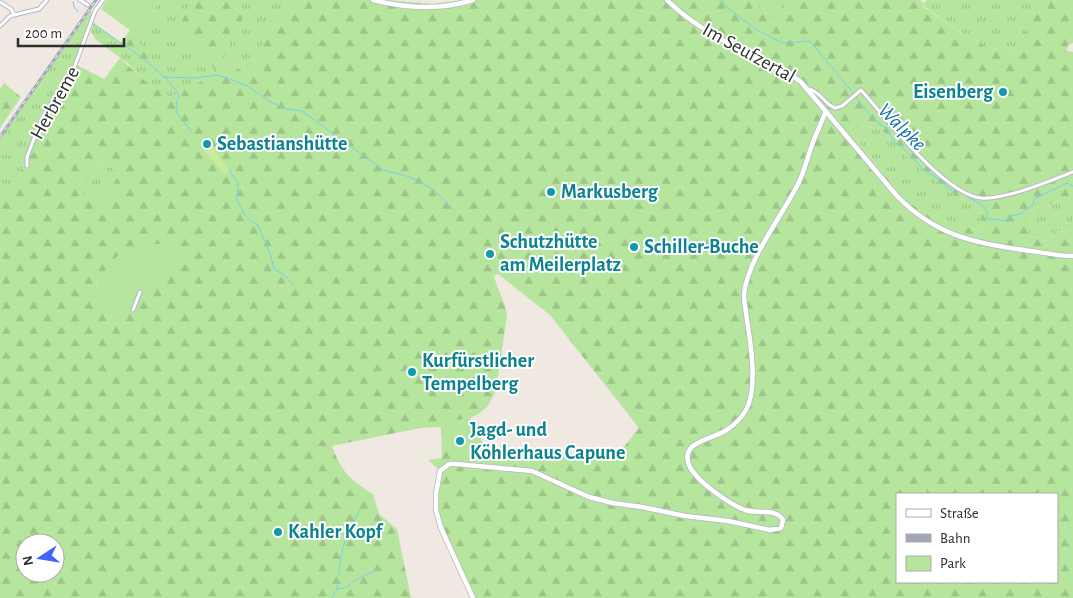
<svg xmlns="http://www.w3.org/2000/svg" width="1073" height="598" font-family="'Alegreya Sans',sans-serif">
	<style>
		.grass { fill: url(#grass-tufts) }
		.forest { fill: url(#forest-firs); fill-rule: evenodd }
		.park { fill: #b6e59e }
		.pitch { fill: #c9ec9a }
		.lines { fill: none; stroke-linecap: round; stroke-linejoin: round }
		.stream { stroke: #75cff0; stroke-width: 1 }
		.street-casing { stroke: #b4b7c1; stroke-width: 5 }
		.secondary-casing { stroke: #b4b7c1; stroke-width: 6 }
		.street { stroke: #fff; stroke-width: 3 }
		.secondary { stroke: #fff; stroke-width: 4.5 }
		.rail-casing { stroke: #a3a6b8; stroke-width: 3 }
		.rail { stroke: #fff; stroke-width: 1; stroke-dasharray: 4; stroke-linecap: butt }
		.culture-dot { fill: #0f9aa8; stroke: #fff; stroke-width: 2 }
		.labels { text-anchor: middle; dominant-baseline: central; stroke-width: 4; stroke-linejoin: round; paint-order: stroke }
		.street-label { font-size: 20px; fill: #2e2e2e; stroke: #fff }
		.culture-label { font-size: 20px; font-weight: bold; fill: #0d838f; stroke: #fff; text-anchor: start }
		.water-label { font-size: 21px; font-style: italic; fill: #0d6fa3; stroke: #fff }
	</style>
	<defs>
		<pattern id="grass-tufts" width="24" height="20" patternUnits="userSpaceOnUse" patternTransform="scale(1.25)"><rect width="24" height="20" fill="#b6e59e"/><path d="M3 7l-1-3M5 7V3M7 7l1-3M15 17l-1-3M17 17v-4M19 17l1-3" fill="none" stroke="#9dc588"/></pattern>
		<pattern id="forest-firs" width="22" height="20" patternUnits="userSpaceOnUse" patternTransform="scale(1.25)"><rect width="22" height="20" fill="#b6e59e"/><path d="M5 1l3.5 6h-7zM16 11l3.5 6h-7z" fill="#9dc588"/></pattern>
	</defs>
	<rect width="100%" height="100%" fill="#efe9e1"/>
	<g class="grass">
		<path d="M160,0H193L177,30L212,65L217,74L170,97L144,80L126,62L96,40L91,32L93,22L121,43L119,45L152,65L145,49L135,40Z"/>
		<path d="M227,0H285L286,12L278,18L248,75L223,59L230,43L227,41L230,34L233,32L244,15Z"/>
		<path d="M752,0H784L786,6L774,20Z"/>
		<path d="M927,0H1028L1041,5L1011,56L970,39L922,5Z"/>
		<path d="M91,10L92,15L87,25V31L83,44L71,71L41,114L37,123L25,158V167C17,175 14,187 11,198L0,200V136Z"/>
		<path d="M863,125L877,129L889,135L907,157L956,196L979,206L983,224L980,230L955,224L925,212L905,201L852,133Z"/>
		<path d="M100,160L121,174L100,205L80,191Z"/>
		<path d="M1073,197V232L1054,231L1051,242L1028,236L1033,209Z"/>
	</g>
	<g class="forest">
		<path d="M193,0H227L244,15L237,34L233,32L230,34L227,41L230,43L223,59L248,75L278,18L286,12L285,0H387L433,4L465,0H752L774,20L786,6L784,0H920L924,4L922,6L970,39L1011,56L1040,5L1028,0H1073V43L1068,45L1067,51L1073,52V197L1033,209L1028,236L1051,242L1054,231L1073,232V598H471L437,521C432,504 435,487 438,469L428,460L442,458L441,427L420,428L332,446C341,471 350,480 373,494L379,514L397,529L411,598H0V200L11,198C14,187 17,175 25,167L46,113L70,79L77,65L104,79L120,58L144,80L170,97L216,74L212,65L177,30ZM863,125L877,129L889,135L907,157L938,183L956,196L979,206L983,224L980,230L955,224L925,212L905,201L852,133ZM100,160L120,174L100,204L80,191ZM171,242L178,267L151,280L144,286L134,312L109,320L114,307L96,302L100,298L96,285L122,255L144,246ZM498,274L550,315L639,428L616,457L516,452L492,458L487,450H443V423L470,418L478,414L487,407L496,391L507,314C505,301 497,289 494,276ZM897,494H1057V582H897ZM25,543H55V573H25Z"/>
		<path d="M130,30L138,36L136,40L145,49L153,65L146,67L119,45Z"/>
		<path d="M4,83L21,97L0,128V89Z"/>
	</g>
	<g class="park">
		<path d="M107,0H160L138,36L101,9Z"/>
		<path d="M171,242L182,257L178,267L151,280L144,286L134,312L110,324L109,320L114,308L98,305L96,302L100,297C93,284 97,284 106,273L105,270L118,255H122L144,246Z"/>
		<path d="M470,418L487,450H443V423Z"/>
	</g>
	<path class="pitch" d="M211,145L229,171L224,174L204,150Z"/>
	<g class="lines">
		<g class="stream">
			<path d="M721,0L729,9L757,30L783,43L810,41L854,94"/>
			<path d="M73,2L74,7L78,12"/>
			<path d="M93,24C116,40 167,71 179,96L178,99"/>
			<path d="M163,77L194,78L218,75L248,86L272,103L287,109L302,111L383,170L410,177L434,190L454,210"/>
			<path d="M856,97L872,118L886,128L895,143L901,146L923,169L941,181L951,190L960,192L980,204L987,210V218L989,219L1009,221L1011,216L1020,214L1034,204V199L1038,197L1067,183L1073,186"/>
			<path d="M177,101V113L192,132"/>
			<path d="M230,171L234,178L238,182L237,200L244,214L251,221L258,225L271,256L274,269L284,275L293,284"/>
			<path d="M339,575C340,550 347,531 360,510"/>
			<path d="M337,589C350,588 349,584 358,579C365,575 370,574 376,569"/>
			<path d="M332,598L337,589L338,580"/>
		</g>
		<g class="street-casing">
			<g id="street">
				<path d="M80,0L88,5"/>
				<path d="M0,2L11,9L14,14"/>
				<path d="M0,26L10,16L39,9L47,0"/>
				<path d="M809,89C821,92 824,104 835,108L842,106L861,90C886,118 944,194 981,198C1005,200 1050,181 1073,172"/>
				<path d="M27,166V157L42,118L74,68L95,11L103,0"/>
				<path d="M133,310L140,292"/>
			</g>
		</g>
		<g class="secondary-casing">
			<g id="secondary">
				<path d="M373,0C405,8 441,10 473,0"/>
				<path d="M667,0C690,23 720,40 749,54C767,63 785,70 801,82L897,196C934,234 972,243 1024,250C1040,252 1057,256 1073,256"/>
				<path d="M473,598L441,528L436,510V494L440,471L449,464H456L532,471L589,497L613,503L642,507L685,516L728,521L770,530L781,528L783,520C777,508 757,514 745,510C729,504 696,481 689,465C680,442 710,440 725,431C733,426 741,419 746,410C758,388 751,345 747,320C746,311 744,303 744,294C748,258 783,215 799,182C805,169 808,156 813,142C817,132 822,121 826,111"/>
			</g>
		</g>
		<use href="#street" class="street"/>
		<use href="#secondary" class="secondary"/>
		<g class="rail-casing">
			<path id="rail" d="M0,137L96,0"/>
		</g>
		<use href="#rail" class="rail"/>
	</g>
	<g class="culture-dot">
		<circle cx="1003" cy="92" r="5"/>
		<circle cx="207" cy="144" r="5"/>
		<circle cx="551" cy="192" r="5"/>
		<circle cx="634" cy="247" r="5"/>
		<circle cx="490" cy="254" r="5"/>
		<circle cx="412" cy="372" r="5"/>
		<circle cx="460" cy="441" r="5"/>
		<circle cx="278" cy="532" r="5"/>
	</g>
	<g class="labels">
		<g class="street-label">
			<text transform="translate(749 53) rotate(29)">Im Seufzertal</text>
			<text transform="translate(55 103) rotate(-61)">Herbreme</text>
		</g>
		<g class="culture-label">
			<text x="993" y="92" text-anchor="end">Eisenberg</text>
			<text x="217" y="144">Sebastianshütte</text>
			<text x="561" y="192">Markusberg</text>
			<text x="500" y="242">Schutzhütte<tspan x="500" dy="23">am Meilerplatz</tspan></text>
			<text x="644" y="247">Schiller-Buche</text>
			<text x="422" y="361">Kurfürstlicher<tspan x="422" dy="23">Tempelberg</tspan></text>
			<text x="470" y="430">Jagd- und<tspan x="470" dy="23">Köhlerhaus Capune</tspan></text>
			<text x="288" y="532">Kahler Kopf</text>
		</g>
		<g class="water-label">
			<text transform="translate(902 127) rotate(45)">Walpke</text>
		</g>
	</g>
	<rect x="896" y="493" width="162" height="90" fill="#ffffff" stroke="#ababab"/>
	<rect x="906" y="509" width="25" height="8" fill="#ffffff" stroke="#ababab"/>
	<text x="940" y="518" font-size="15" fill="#2e2e2e">Straße</text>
	<rect x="906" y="534" width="25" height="8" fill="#a3a6b8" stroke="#ababab"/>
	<text x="940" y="543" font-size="15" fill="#2e2e2e">Bahn</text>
	<rect x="906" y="556" width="25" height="15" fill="#b6e59e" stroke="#ababab"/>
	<text x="940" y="568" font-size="15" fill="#2e2e2e">Park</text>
	<g transform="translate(40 558) rotate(258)"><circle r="24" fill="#ffffff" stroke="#ababab"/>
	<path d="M0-4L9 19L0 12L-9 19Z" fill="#4264fb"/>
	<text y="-8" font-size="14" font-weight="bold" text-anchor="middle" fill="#2e2e2e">N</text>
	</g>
	<path d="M18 38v8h106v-8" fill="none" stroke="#2e2e2e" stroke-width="2.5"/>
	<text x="25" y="38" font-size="15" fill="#2e2e2e" stroke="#ffffff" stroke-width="4" paint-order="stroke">200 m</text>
</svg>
